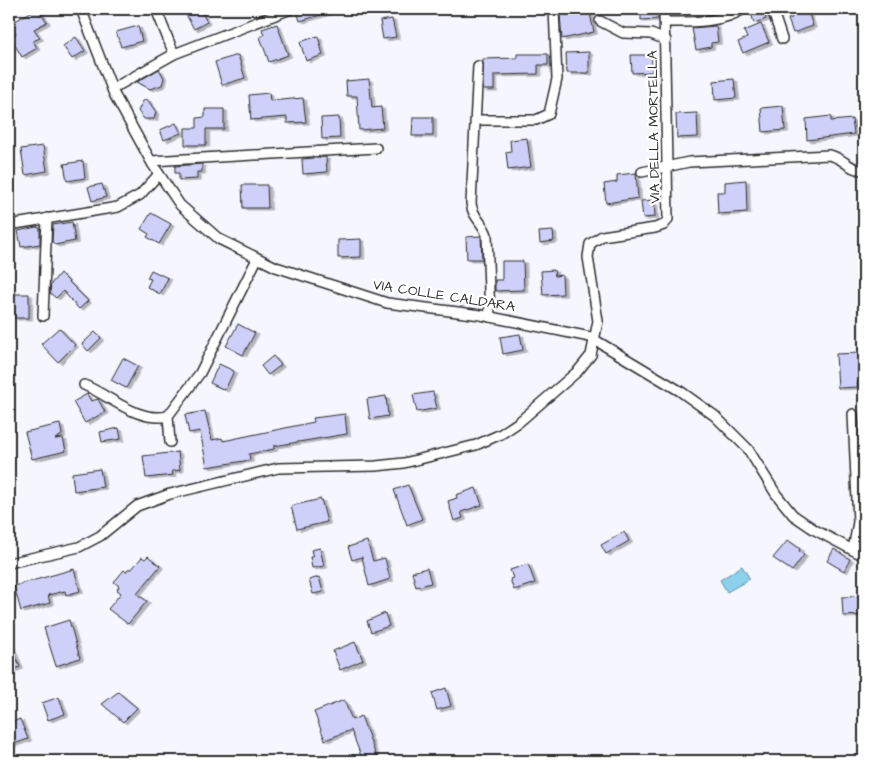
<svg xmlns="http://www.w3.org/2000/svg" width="873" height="770" font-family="'Architects Daughter',sans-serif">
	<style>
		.water { fill: #8bd1ec; stroke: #658f9f }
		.building { fill: #cfd0f9; stroke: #2b2b2b; filter: url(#shadow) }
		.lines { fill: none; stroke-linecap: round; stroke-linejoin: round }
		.minor-casing { stroke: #2b2b2b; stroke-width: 12 }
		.minor { stroke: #fff; stroke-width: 9 }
		.labels { text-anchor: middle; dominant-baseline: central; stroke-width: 4.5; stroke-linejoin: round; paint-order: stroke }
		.street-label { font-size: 14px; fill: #2b2b2b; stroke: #fff }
	</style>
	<defs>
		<filter id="shadow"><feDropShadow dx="3.5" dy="2" stdDeviation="0" flood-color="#0004"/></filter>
	</defs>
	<rect width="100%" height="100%" fill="#f5f6fe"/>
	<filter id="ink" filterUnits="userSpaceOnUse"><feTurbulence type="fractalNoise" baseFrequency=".02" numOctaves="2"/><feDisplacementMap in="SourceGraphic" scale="10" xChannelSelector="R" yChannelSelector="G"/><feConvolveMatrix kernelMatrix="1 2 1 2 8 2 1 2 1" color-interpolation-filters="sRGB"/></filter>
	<g filter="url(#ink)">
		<path class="water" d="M742,566L750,579L727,592L720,580Z"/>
		<g class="building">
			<path d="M36,9H38L47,22L34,29L40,38L33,41L37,48L22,57L10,37L16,34L10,24Z"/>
			<path d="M183,9H200L207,22L194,29Z"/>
			<path d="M301,9H334V11L300,21L297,11Z"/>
			<path d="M589,9L594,32L562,39L560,14Z"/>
			<path d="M641,9H658V19L641,20Z"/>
			<path d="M750,9H763L766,19L754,23Z"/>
			<path d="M789,9H807L813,26L793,33L788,19L792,18Z"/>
			<path d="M392,19L396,37L383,39L380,21Z"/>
			<path d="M277,24L288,55L269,62L260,37L264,35L262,29Z"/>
			<path d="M761,24L769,42L743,53L738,42L747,38L744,31Z"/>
			<path d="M138,26L142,41L121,47L116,32Z"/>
			<path d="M716,26L718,42L711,43V47L696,50L692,28Z"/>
			<path d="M318,36L323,55L306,61L300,42Z"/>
			<path d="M76,37L85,51L72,59L63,46Z"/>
			<path d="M589,52V73H567L566,53Z"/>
			<path d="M517,54H548V65H538V74L494,75V90H483V59L517,58Z"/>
			<path d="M238,55L245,78L222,85L215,62Z"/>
			<path d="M631,55H652V72L632,73Z"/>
			<path d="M159,69L164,78L162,85L150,89L137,82Z"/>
			<path d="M369,79L372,108L381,107L383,128L359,130L357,96H347L346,81Z"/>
			<path d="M734,79L736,98L715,100L714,81Z"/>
			<path d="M269,93L270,101L303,98L306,122L287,123V117L251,120L249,95Z"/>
			<path d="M147,99L156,112L154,119H144L138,111L143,101Z"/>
			<path d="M783,106L785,130L763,132L761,108Z"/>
			<path d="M205,109H224V129H206V145H185V128H197V118L205,117Z"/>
			<path d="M697,113L698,137L677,138L676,114Z"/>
			<path d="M831,116V121L852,119L854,134L807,140L806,119Z"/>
			<path d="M339,117L340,138L322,139L321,118Z"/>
			<path d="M413,117H433V136H412Z"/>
			<path d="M176,123L181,133L164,140L160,130Z"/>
			<path d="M527,138L531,167L508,170L506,152L511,151L510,140Z"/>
			<path d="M43,146L47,171L25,175L21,149Z"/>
			<path d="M326,157L327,172L303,174L302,159Z"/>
			<path d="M83,161L85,178L67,181L64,164Z"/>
			<path d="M202,164V172H197V179L179,180V173H175V166Z"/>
			<path d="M636,173L638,198L606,203L604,184L617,182V175Z"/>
			<path d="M746,180L747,212L718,214L717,192H725V182Z"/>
			<path d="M102,184L106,197L92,201L88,187Z"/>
			<path d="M242,185H267L268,208H243Z"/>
			<path d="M654,200L655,217L643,218L641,201Z"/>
			<path d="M151,213L171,224L159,244L147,237L149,234L141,229Z"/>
			<path d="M72,222L75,241L55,245L52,241L53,225Z"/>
			<path d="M36,227L40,228V244L21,247L18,231Z"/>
			<path d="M553,231L554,241L540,243L539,232Z"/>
			<path d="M481,236L482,259H467L466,237Z"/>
			<path d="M361,239V257L338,258V240Z"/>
			<path d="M502,261H523L524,290L495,291V280H502Z"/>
			<path d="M151,270L168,278L160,294L147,287L151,279L147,278Z"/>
			<path d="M554,270L555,276L562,275L563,294L543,295L541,271Z"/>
			<path d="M60,273L88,301L79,309L63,291L56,298L50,293L51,284Z"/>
			<path d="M13,294H29V318H14Z"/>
			<path d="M238,324L255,333L243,355L226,346Z"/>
			<path d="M59,328L75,345L58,362L41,344Z"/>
			<path d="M95,332L101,338L88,351L82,344Z"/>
			<path d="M520,334L523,350L503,354L500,337Z"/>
			<path d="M859,353L860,363H864V382H857L858,387L838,388L836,354Z"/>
			<path d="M273,356L281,365L268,375L261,366Z"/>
			<path d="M123,358L138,366L126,388L111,380Z"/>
			<path d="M219,364L234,371L225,390L210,383Z"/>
			<path d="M433,392L437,408L417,412L413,395Z"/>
			<path d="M87,394L91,401L98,399L105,412L85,423L73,402Z"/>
			<path d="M386,396L388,416L370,419L367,399Z"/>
			<path d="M205,411L212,440L222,438L223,441L314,422L313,418L345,414L347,434L274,446V449L249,454L250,460L207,467L200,431L189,433L185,415Z"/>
			<path d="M60,424L62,435L55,439L63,438L66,451L32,459L25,432Z"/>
			<path d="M119,428L121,439L102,442L100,432Z"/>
			<path d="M178,452L180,470L172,471L173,475L146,478L143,456Z"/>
			<path d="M100,469L103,487L74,491L72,473Z"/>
			<path d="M408,485L422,519L407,525L394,490Z"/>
			<path d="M476,488L482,505L461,512L463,518L454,521L448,501L457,498L456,495Z"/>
			<path d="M321,499L327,522L297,529L291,506Z"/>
			<path d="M624,532L629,541L606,554L601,545Z"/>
			<path d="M788,540L800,549L799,551L804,555L792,571L773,558Z"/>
			<path d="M367,541L373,561L385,558L390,579L369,586L362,557L352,560L348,547Z"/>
			<path d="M320,548L324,566L312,568L310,557H313L311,550Z"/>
			<path d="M834,549L850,559L844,571L827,561Z"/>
			<path d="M148,556L160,566L137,594L147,601L128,624L108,609L121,593L117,590L119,586L114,582L124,570L126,572L129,568L131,570L142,557L145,559Z"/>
			<path d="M528,564L535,583L514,590L510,579L513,578L510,570Z"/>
			<path d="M427,568L431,583L416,587L412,572Z"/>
			<path d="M74,569L80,591L66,595L65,591L48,595L50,603L21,611L14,586Z"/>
			<path d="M319,577L323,592L313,594L309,580Z"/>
			<path d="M864,596V615L843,616L842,597Z"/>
			<path d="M385,613L389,626L371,632L367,621Z"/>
			<path d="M69,620L80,658L56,666L44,628Z"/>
			<path d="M9,640L20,667L9,671Z"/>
			<path d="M355,642L363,660L340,670L333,651Z"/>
			<path d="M446,688L451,706L437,710L432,693Z"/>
			<path d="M118,692L137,708L123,722L102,704Z"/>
			<path d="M59,697L65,714L48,720L42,703Z"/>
			<path d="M344,700L352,720L361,716L377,758L363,761L351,730L325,740L314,712Z"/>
			<path d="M20,719L28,739L11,745L9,723Z"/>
		</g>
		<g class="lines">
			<g class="minor-casing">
				<g id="minor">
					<path d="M81,9L114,94L153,165L180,205L219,239L276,267L387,303L481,315L590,337L680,391L715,416L748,449L776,494L793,515L815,530L864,556"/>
					<path d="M772,9L782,39"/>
					<path d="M600,21L623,33L651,34L666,40"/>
					<path d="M665,22C689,22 723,23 743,9"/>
					<path d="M174,54L291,9"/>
					<path d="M478,66L471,203C472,217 483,222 487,235L490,317"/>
					<path d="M112,89L174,54L156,9"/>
					<path d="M476,120H536L549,114L557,79L554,9"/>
					<path d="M151,161L376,148"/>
					<path d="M642,172L689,162L829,155C843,157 850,171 864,170"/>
					<path d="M9,225L118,207L140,195L159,174"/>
					<path d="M43,316L47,218"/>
					<path d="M84,385C111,396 138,423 168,416"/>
					<path d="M853,414L858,522L853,550"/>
					<path d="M170,442L168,416L200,373L257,259"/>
					<path d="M9,563L79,547L100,536L137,506L170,494L278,468L376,466L404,463L476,445L501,434L519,422L578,371L591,355L598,321L588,257L590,244L602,236L655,228L664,225L668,219L664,9"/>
				</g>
			</g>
			<use href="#minor" class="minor"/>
		</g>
	</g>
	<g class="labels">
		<g class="street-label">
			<text transform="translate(654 127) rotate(-91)">VIA DELLA MORTELLA</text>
			<text transform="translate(444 296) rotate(9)">VIA COLLE CALDARA</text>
		</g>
	</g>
	<rect width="873" height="770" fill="none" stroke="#fff" stroke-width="30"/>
	<rect x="15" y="15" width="843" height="740" fill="none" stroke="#2b2b2b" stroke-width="2" filter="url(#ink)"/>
</svg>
